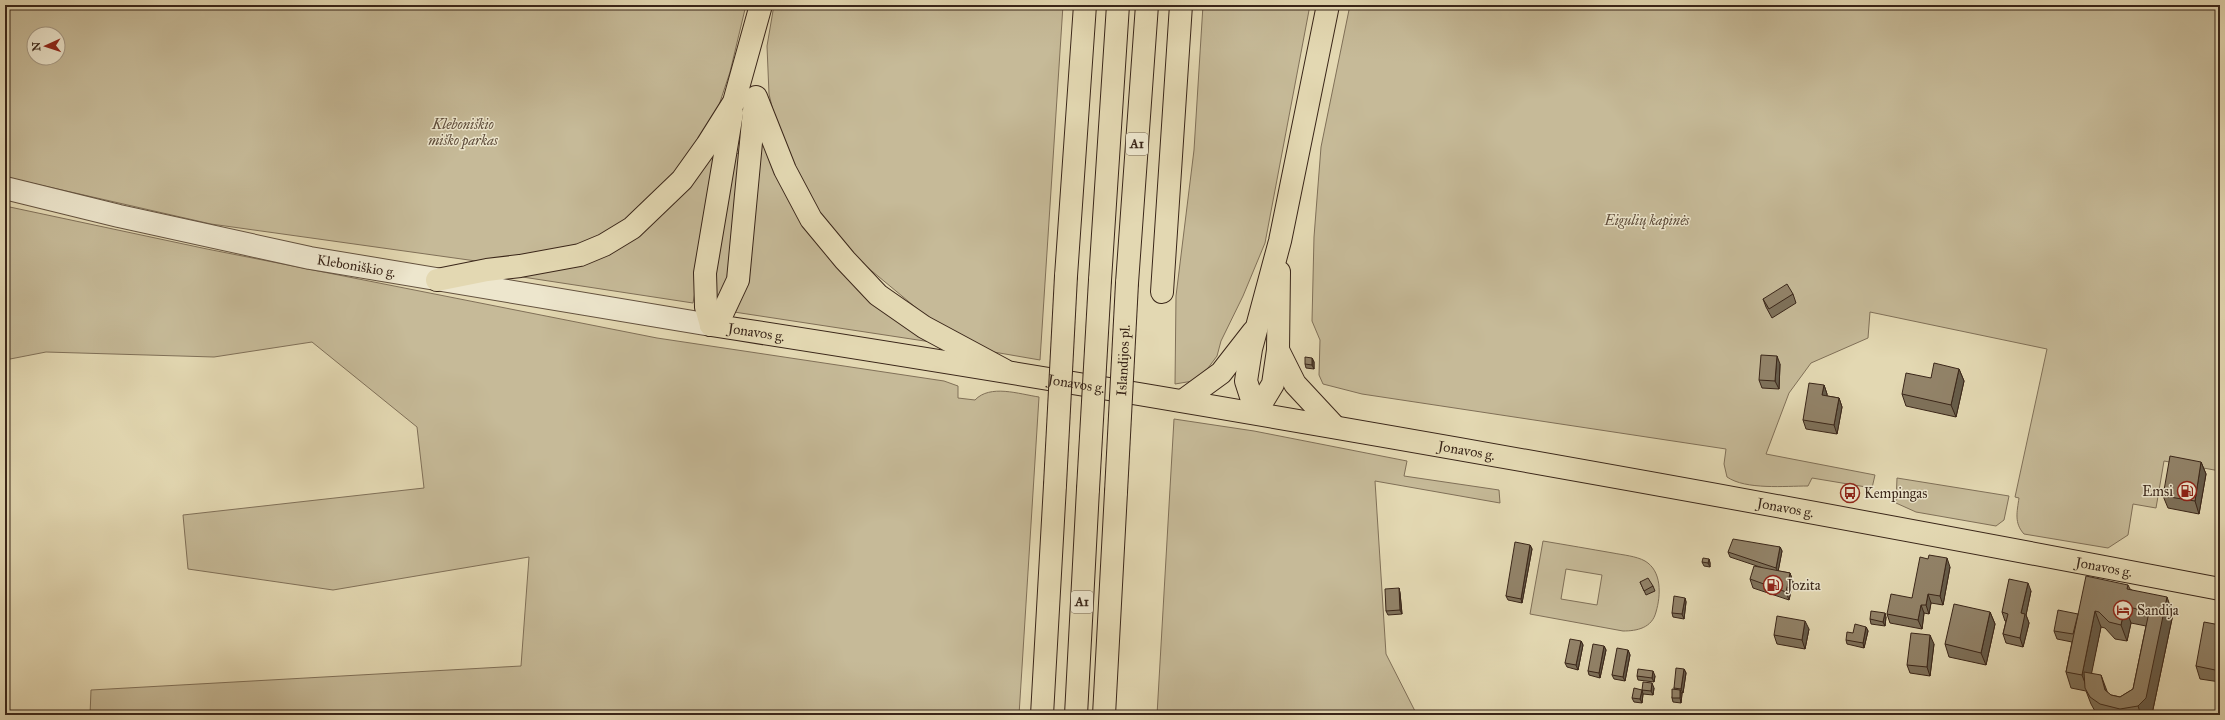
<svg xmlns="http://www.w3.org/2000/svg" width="2225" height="720" font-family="'IM FELL Great Primer',serif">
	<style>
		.green { fill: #c6ba98; stroke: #807058; fill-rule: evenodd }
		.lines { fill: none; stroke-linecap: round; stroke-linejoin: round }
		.tertiary-casing { stroke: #64523f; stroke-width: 24 }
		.primary-casing { stroke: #3a2619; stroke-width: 24 }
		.trunk-casing { stroke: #3a2619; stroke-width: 24 }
		.tertiary { stroke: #ede6cd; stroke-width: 22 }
		.primary { stroke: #e3d8b2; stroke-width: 22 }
		.trunk { stroke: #e3d8b2; stroke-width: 22 }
		.trunk-bridge-casing { stroke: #3a2619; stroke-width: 24; stroke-linecap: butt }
		.trunk-bridge { stroke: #e3d8b2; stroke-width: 22 }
		.wall { fill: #7e715a; stroke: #3a2619; fill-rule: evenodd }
		.shaded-wall { fill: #665c4a; stroke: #3a2619 }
		.building { fill: #928369; stroke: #3a2619 }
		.labels { text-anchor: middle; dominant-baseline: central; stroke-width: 3; stroke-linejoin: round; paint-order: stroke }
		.shield { fill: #ede6cd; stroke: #70604f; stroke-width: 1 }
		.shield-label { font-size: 13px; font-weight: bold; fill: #3a2619 }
		.park-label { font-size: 14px; font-style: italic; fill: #5d4b39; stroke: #ede6cd }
		.street-label { font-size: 14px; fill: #3a2619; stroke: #ede6cd }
		.poi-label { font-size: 14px; fill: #3a2619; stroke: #ede6cd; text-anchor: start }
	</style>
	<rect width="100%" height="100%" fill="#e3d8b2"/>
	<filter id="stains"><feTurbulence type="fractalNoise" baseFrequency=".005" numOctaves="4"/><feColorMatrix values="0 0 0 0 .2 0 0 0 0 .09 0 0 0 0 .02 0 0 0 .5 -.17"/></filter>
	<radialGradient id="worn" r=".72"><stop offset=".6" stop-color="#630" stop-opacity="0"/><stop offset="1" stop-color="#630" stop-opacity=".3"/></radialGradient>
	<g class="green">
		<path d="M5,5H746L730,72L714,120L657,197L604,238L569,251L476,261L211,224L5,177ZM34,34H58V58H34Z"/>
		<path d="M774,5H1063L1040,360L982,350L926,316L849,252L818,216L779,136L769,94L767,46Z"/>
		<path d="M1203,5H1310L1265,243L1243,296L1221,341L1217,356L1208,368L1193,381L1175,384L1176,296L1194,150Z"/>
		<path d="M1350,5H2220V471L2164,461L2156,508L2133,504L2128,535L2108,548L2024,534C2014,523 2017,512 2019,498L2015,497L2047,349L1870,312L1868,338L1811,363L1789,393L1766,454L1875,475L1872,488L1812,478L1808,486C1785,486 1746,490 1727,477L1724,464L1726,449L1362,394L1323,384L1319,375L1320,340L1312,321L1314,237L1321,147Z"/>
		<path d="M758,128C779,169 803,227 832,261C859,294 897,317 931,342L734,312Z"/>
		<path d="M717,145L721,146L693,303L516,276L605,252Z"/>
		<path d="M739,153H741L728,288L716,304L711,279L736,154Z"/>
		<path d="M5,206L207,249L657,338L944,381L958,386V398L975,400C990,384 1019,394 1039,397L1019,715H90L91,690L521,666L529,557L333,590L188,569L183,515L424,488L417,427L312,342L214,357L46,352L5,360Z"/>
		<path d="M1174,419L1254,431L1407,461L1404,476L1499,490L1500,503L1375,481L1386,654L1417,715H1157Z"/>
		<path d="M1897,478L2009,496L2004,520L1996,526L1916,512L1896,503Z"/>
		<path d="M1543,541C1567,545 1590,549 1613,553C1623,555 1636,556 1645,561C1662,571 1661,595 1656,612C1652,628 1637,631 1623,631L1530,614ZM1566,569L1602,575L1597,605L1561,599Z"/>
	</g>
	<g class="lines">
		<g class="tertiary-casing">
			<g id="tertiary">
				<path id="s1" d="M5,188L119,216L310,258L711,325"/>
			</g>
		</g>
		<g class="primary-casing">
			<g id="primary">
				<path id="s2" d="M711,325C1216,403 1718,493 2220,589"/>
			</g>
		</g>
		<g class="trunk-casing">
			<g id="trunk">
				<path d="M756,97L785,170L811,219L845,260L878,295L924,327L1004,370"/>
				<path d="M1066,276L1085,5"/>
				<path d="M437,280L487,270L520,266L580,255L604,245L632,228L682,180L707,145L734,102L761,5"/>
				<path d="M1100,280L1118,5"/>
				<path d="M1127,283L1147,5"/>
				<path d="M1162,292L1181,5"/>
				<path d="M711,325L723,312L738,280L755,100"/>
				<path d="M711,325L706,307L705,273L732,113"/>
				<path d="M1278,350L1295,384L1335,427"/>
				<path d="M1184,400L1221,373L1253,332"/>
				<path d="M1256,412L1246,381L1251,349L1280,241L1328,5"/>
				<path d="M1256,412L1273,384L1278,350L1279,272"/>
				<path d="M1042,715L1055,485"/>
				<path d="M1076,715L1088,489"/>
				<path d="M1104,715L1116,492"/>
			</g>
		</g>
		<use href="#tertiary" class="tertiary"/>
		<use href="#primary" class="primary"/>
		<use href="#trunk" class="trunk"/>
		<g class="trunk-bridge-casing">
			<g id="trunk-bridge">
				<path d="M1055,485L1066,276"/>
				<path d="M1088,489L1100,280"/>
				<path id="s3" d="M1116,492L1127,283"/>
			</g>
		</g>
		<use href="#trunk-bridge" class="trunk-bridge"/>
	</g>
	<g class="wall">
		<path d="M1793,294L1796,303L1772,318L1766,307L1763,299Z"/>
		<path d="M1312,358L1314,362V369L1306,368L1305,364Z"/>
		<path d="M1780,364L1779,389L1762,388L1759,380Z"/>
		<path d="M1959,369L1964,381L1956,417L1906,406L1902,394L1931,378Z"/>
		<path d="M1824,385L1827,394V396L1839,398L1842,407L1837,434L1806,429L1803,420Z"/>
		<path d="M2201,462L2206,474L2199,514L2168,508L2163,496Z"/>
		<path d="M2220,497V514H2219L2218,510Z"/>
		<path d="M1530,545L1532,549L1522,603L1508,600L1506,596Z"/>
		<path d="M1780,547L1782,551L1778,571L1790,573L1793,582L1789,600L1753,588L1750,579L1763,568L1730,557L1728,552Z"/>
		<path d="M1709,559L1710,563V567L1704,566L1702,562Z"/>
		<path d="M1950,567L1943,605L1931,603L1929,614L1924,613L1922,629L1890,623L1887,614L1912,598Z"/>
		<path d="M1640,582L1653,586L1655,591L1646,595Z"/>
		<path d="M2128,585L2130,589L2173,614L2152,714V715H2098L2096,713L2091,704L2086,691L2071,688L2066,672L2072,642L2057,639L2054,631L2078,614ZM2131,623L2146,626L2133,689L2120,697L2111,695L2107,692L2091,673L2101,627L2105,628L2115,639L2127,641Z"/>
		<path d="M1399,588L1400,593L1402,614L1388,615L1386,611Z"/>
		<path d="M2031,591L2026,615L2029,623L2023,647L2006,643L2003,634L2006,621H2005L2002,612Z"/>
		<path d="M1685,598L1686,602L1684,619L1673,617L1672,613Z"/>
		<path d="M1990,612L1995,624L1986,665L1949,657L1945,644Z"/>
		<path d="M1886,617L1885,626L1871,624L1870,619Z"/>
		<path d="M2220,625V682L2200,679L2196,666Z"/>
		<path d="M1866,627L1868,631L1864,648L1847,644L1846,640L1853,633Z"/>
		<path d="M1809,629L1805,649L1777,644L1774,635Z"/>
		<path d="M1581,641L1583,645L1578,670L1567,667L1565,663Z"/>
		<path d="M1934,644L1930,676L1910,673L1907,665Z"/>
		<path d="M1604,646L1606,650L1600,678L1589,675L1588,671Z"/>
		<path d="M1628,650L1630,655L1625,681L1614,679L1612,675Z"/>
		<path d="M1684,669L1686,673L1683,693H1682L1681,703L1673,702L1672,698L1674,689V688Z"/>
		<path d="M1637,676H1655L1654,682L1638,680Z"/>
		<path d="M1654,688L1653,695L1643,694L1642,703L1634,702L1632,698L1642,690Z"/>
	</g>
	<g class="shaded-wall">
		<path d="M1777,356L1780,364L1779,389L1775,381Z"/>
		<path d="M1312,358L1314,362V369L1312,365Z"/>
		<path d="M1959,369L1964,381L1956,417L1951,405Z"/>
		<path d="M1824,385L1827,394L1826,404L1822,395Z"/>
		<path d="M1839,398L1842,407L1837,434L1834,425Z"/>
		<path d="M2201,462L2206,474L2199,514L2195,501Z"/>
		<path d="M1530,545L1532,549L1522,603L1521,599Z"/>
		<path d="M1780,547L1782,551L1778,572L1776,568Z"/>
		<path d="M1947,558L1950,567L1943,605L1940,596Z"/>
		<path d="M1709,559L1710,563V567L1708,563Z"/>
		<path d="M1790,573L1793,582L1789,600L1786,592Z"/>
		<path d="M2028,583L2031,591L2026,615L2029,623L2023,647L2020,638L2021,613Z"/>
		<path d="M1399,588L1400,593L1402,614L1400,610Z"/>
		<path d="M1928,594L1931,603L1929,614L1926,605Z"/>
		<path d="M2167,597L2173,614L2152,714V715H2141L2138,706Z"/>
		<path d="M1685,598L1686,602L1684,619L1682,614Z"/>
		<path d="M1921,605L1924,613L1922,629L1918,620Z"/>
		<path d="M2125,606L2131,623L2127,641L2121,625Z"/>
		<path d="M2095,611L2101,627L2088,691L2082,675Z"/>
		<path d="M1990,612L1995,624L1986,665L1981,653Z"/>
		<path d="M1885,613L1886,617L1885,626L1883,622Z"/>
		<path d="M1805,621L1809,629L1805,649L1802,640Z"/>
		<path d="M1866,627L1868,631L1864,648L1863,643Z"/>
		<path d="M1930,635L1934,644L1930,676L1927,667Z"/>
		<path d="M1581,641L1583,645L1578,670L1576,665Z"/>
		<path d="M1604,646L1606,650L1600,678L1599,673Z"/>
		<path d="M1628,650L1630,655L1625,681L1623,677Z"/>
		<path d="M1684,669L1686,673L1683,693L1681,689Z"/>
		<path d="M1653,671L1655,676L1654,682L1652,678Z"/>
		<path d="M2101,675L2107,691L2111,707L2105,690Z"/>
		<path d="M1652,683L1654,688L1653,695L1651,691Z"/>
		<path d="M1642,690L1643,694L1642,703L1640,699Z"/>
		<path d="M1680,690L1682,694L1681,703L1680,698Z"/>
	</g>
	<g class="building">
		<path d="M1787,284L1793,294L1769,309L1763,299Z"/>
		<path d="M1761,355L1777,356L1775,381L1759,380Z"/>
		<path d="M1305,357L1312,358V365L1305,364Z"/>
		<path d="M1934,363L1959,369L1951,405L1902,394L1906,373L1931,378Z"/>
		<path d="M1809,383L1824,385L1822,395L1839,398L1834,425L1803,420Z"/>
		<path d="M2170,456L2201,462L2195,501L2163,496Z"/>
		<path d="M2220,497V510H2218Z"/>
		<path d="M1733,539L1780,547L1776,568L1728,552Z"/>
		<path d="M1515,542L1530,545L1521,599L1506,596Z"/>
		<path d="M1929,555L1947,558L1940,596L1928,594L1926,605H1921L1918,620L1887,614L1891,594L1912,598L1920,557L1928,559Z"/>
		<path d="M1703,558L1709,559L1708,563L1702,562Z"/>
		<path d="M1754,566L1790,573L1786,592L1750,579Z"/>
		<path d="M2086,576L2128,585L2127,589L2167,597L2146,698L2138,706L2120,709L2100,704L2090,697L2085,688L2084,672L2101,675L2105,690L2111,695L2120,697L2133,689L2149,612L2125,606L2121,625L2109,622L2099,612L2095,611L2082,675L2066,672Z"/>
		<path d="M1648,578L1653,586L1644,591L1640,582Z"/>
		<path d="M2009,579L2028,583L2021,613L2025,614L2020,638L2003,634L2008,614L2002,612Z"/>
		<path d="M1399,588L1400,610L1386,611L1385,589Z"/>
		<path d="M1674,596L1685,598L1682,614L1672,613Z"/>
		<path d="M1954,604L1990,612L1981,653L1945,644Z"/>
		<path d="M2058,610L2078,614L2073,634L2054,631Z"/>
		<path d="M1871,611L1885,613L1883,622L1870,619Z"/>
		<path d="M1777,616L1805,621L1802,640L1774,635Z"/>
		<path d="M2204,622L2220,625V671L2196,666Z"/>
		<path d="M1855,624L1866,627L1863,643L1846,640L1847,632L1853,633Z"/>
		<path d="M1911,633L1930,635L1927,667L1907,665Z"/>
		<path d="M1570,639L1581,641L1576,665L1565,663Z"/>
		<path d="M1593,644L1604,646L1599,673L1588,671Z"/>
		<path d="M1617,648L1628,650L1623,677L1612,675Z"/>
		<path d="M1676,668L1684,669L1681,689L1674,688Z"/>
		<path d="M1638,669L1653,671L1652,678L1637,676Z"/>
		<path d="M1643,682L1652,683L1651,691L1642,690Z"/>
		<path d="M1634,688L1642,690L1640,699L1632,698Z"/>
		<path d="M1672,689L1680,690V698H1672Z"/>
	</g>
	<defs>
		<g id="fuel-ring" transform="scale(1)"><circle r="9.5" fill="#ede6cd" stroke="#8f2418" stroke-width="1.5"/><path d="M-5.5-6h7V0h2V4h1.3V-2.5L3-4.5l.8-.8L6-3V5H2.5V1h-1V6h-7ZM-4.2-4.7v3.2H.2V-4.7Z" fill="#8f2418"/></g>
		<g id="bus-ring" transform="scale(1)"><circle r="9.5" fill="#ede6cd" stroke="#8f2418" stroke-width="1.5"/><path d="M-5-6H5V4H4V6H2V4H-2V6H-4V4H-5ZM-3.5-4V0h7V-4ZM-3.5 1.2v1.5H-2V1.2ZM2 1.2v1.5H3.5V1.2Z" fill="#8f2418"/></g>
		<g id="hotel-ring" transform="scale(1)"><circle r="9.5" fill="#ede6cd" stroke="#8f2418" stroke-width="1.5"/><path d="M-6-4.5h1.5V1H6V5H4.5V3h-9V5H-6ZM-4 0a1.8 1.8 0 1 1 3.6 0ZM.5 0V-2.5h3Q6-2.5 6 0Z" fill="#8f2418"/></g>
	</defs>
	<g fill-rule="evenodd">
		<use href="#fuel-ring" x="2187" y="491"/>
		<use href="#bus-ring" x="1850" y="493"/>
		<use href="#fuel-ring" x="1773" y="585"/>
		<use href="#hotel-ring" x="2123" y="610"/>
	</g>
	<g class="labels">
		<g class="shield">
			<rect x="1126" y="133" width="22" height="22" rx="3"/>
			<rect x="1071" y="591" width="22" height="22" rx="3"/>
		</g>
		<g class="shield-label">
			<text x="1137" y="144">A1</text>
			<text x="1082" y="602">A1</text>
		</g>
		<g class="park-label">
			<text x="463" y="124">Kleboniškio<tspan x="463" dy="16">miško parkas</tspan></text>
			<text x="1647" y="220">Eigulių kapinės</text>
		</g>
		<g class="street-label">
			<text stroke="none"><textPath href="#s1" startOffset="360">Kleboniškio g.</textPath></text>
			<text stroke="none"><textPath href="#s2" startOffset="46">Jonavos g.</textPath></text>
			<text stroke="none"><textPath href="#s3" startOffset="132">Islandijos pl.</textPath></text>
			<text stroke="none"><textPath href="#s2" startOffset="370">Jonavos g.</textPath></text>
			<text stroke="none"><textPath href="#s2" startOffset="766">Jonavos g.</textPath></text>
			<text stroke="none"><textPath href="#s2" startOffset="1090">Jonavos g.</textPath></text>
			<text stroke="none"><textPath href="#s2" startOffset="1414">Jonavos g.</textPath></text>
		</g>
		<g class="poi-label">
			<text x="2173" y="491" text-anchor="end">Emsi</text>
			<text x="1864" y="493">Kempingas</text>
			<text x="1787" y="585">Jozita</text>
			<text x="2137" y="610">Sandija</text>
		</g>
	</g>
	<rect width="2225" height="720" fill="none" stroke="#e3d8b2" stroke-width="20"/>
	<rect x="6" y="6" width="2213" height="708" fill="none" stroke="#3a2619" stroke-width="2"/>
	<rect x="10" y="10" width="2205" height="700" fill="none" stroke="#3a2619"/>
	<g transform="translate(46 46) rotate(267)"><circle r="19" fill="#ede6cd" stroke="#a59985"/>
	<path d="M0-3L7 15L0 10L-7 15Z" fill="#8f2418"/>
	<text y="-6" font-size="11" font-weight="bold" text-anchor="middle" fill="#3a2619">N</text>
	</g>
	<rect width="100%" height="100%" filter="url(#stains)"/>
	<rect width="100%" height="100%" fill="url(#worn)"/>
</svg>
